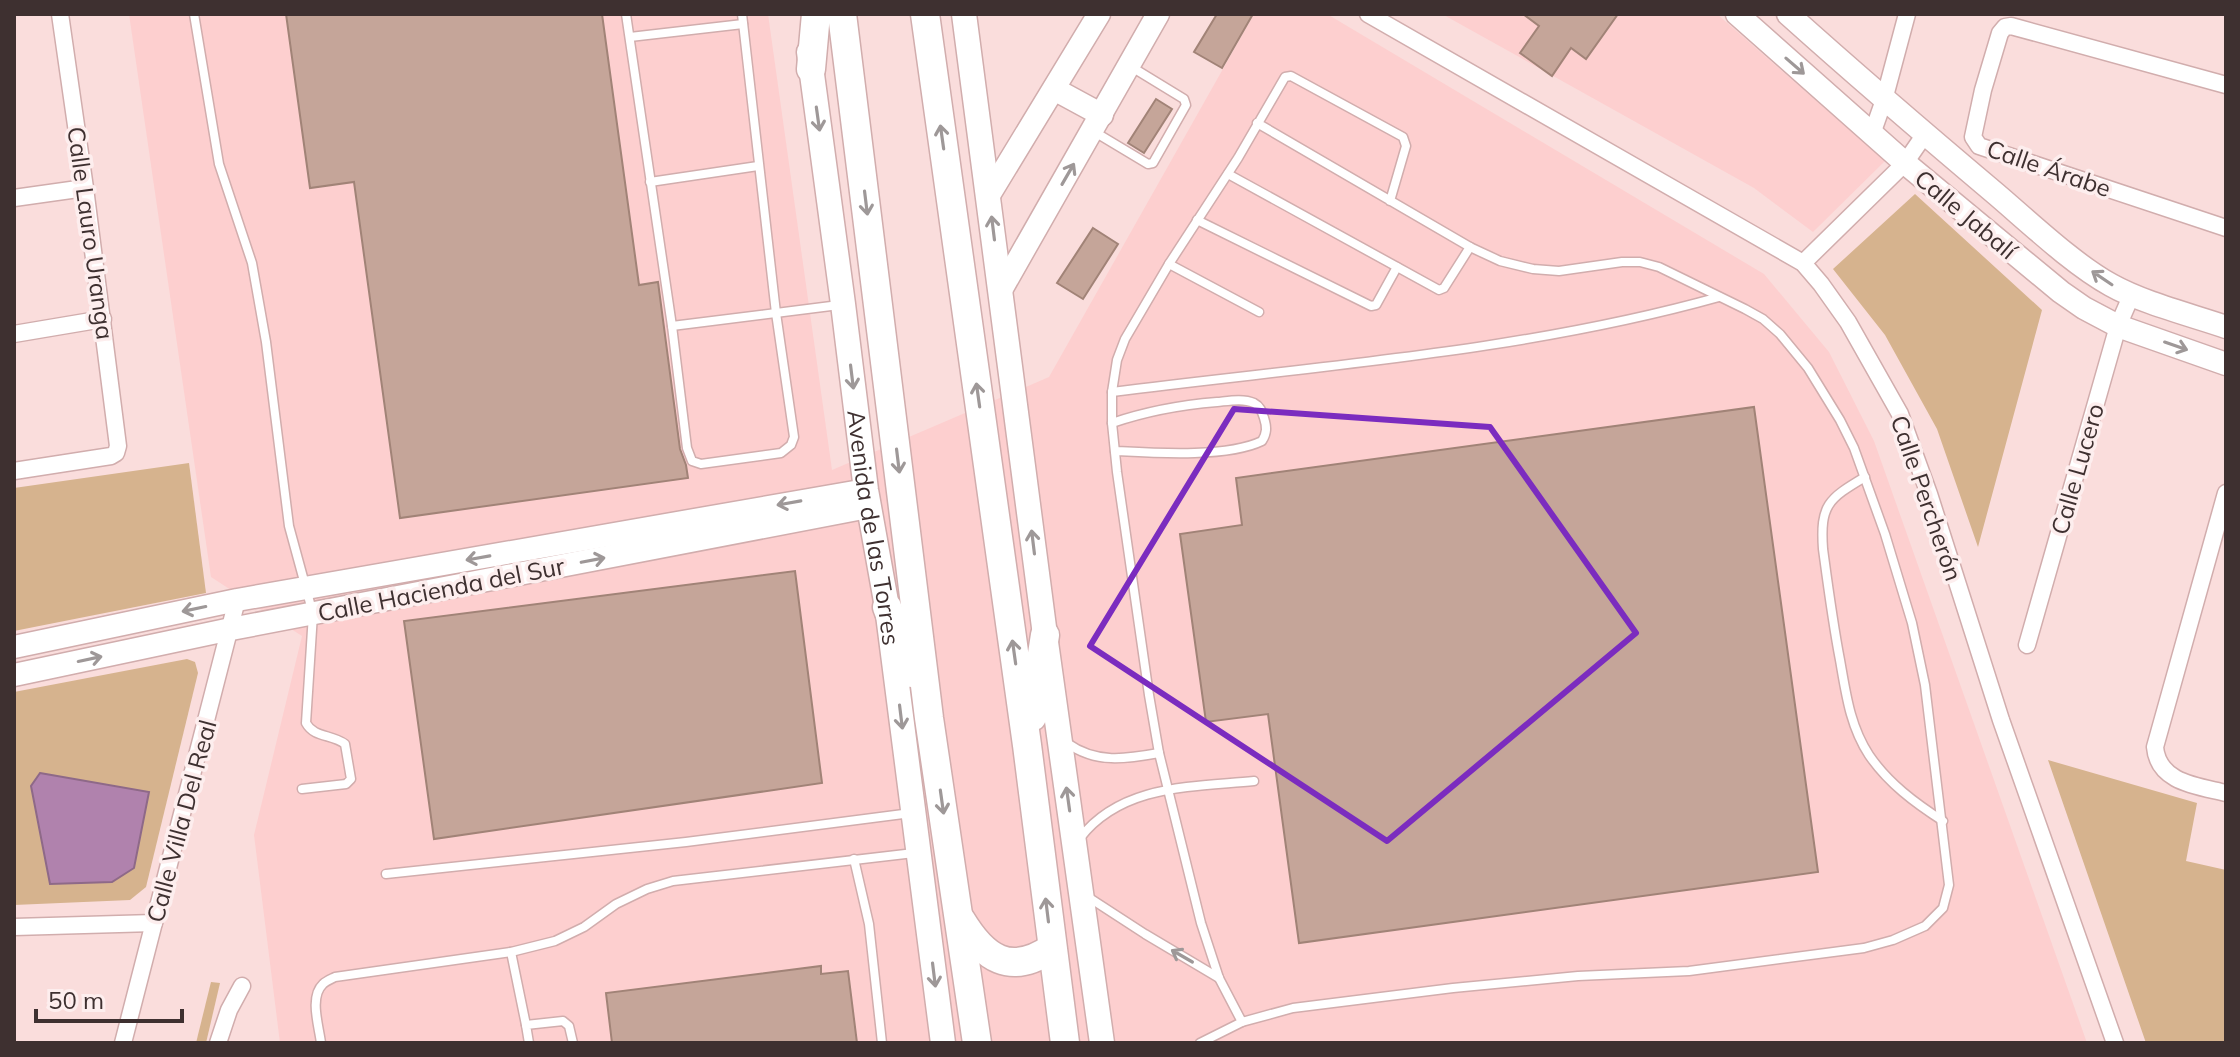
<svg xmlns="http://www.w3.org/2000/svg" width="2240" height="1057" font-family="Mulish,sans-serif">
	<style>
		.built { fill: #fdcfcf }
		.green { fill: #d6b38e }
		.water { fill: #b082ad; stroke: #8e6988; stroke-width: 2 }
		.building { fill: #c5a599; stroke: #a18377; stroke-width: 2 }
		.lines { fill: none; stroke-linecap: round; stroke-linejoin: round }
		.lane-casing { stroke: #d1adad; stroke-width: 11 }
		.street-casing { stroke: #d1adad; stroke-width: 19 }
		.secondary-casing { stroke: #d1adad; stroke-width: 25 }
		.primary-casing { stroke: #d1adad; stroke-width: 27 }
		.highway-casing { stroke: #d1adad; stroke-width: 31 }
		.lane { stroke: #fff; stroke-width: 8 }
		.street { stroke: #fff; stroke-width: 16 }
		.secondary { stroke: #fff; stroke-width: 22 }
		.primary { stroke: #fff; stroke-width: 24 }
		.highway { stroke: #fff; stroke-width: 28 }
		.oneway { stroke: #9e9898 }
		.marked { fill: none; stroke: #7b2cbf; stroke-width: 6; stroke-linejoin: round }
		.labels { text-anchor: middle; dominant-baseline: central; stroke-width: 7; stroke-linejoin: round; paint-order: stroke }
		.street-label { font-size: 24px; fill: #3e3030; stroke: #fdeeee }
	</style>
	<rect width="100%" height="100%" fill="#fadddc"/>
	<g class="built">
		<path d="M129,14H768L832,470L1049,377L1254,14H1327L1764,274L1829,352L1874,441L2087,1043H280L254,835L302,636L211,577Z"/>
		<path d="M1442,14H1717L1885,161L1813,232L1754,188Z"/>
	</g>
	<g class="green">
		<path d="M1915,194L2042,310L1978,547L1937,429L1885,335L1833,269Z"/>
		<path d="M189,463L206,593L14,631V488Z"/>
		<path d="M187,659L195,662L198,673L146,887L130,900L14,905V692Z"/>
		<path d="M2048,760L2197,803L2186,861L2226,870V1043H2146Z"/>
		<path d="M211,982L220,983L206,1043H196Z"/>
	</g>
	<path class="water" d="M40,773L149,792L134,868L112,882L50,884L31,786Z"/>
	<g class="building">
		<path d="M286,14H602L639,285L658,282L680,449L686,465L688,478L400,518L354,182L310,188Z"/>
		<path d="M1217,14H1253L1222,68L1194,52Z"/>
		<path d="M1523,14H1618L1586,59L1571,48L1552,76L1520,53L1539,26Z"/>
		<path d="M1156,99L1172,109L1144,153L1128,143Z"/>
		<path d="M1093,228L1118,244L1083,299L1057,283Z"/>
		<path d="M1754,407L1818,872L1299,943L1268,714L1206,722L1180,534L1242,525L1236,478Z"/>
		<path d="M795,571L822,783L434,839L404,621Z"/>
		<path d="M821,966V974L848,971L857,1043H612L606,993Z"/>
	</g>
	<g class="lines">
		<g class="lane-casing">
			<g id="lane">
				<path d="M194,14L219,164L252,263L266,342L289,526L313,614L306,723C314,738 332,734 345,744L351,779L346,784L302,789"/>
				<path d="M626,14L672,326L687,448L692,461L701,464L781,453L791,445L794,437L776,313L742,14"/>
				<path d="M630,37L743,24"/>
				<path d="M1257,123L1470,247L1500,261L1533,269L1559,271L1622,262H1640L1659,267L1745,309L1763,319L1780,334L1808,368L1840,420L1854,448L1885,534L1912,623L1925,685L1949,885L1943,908L1925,926L1893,940L1864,948L1689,971L1578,976L1453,988L1293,1008L1242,1022L1219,978L1201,923L1159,753L1149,695L1117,472L1112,423V392L1117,360L1125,339L1169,264L1238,158L1285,77L1291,76L1403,137L1406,146L1390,201"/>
				<path d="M1093,131L1148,164L1153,163L1186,105L1184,99L1130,66"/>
				<path d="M1228,174L1439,290L1444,288L1470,247"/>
				<path d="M650,182L758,166"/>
				<path d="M1197,220L1371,306L1376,305L1397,267"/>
				<path d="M1169,264L1259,312"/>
				<path d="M672,326L839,305"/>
				<path d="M1112,392C1315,366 1522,352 1719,297"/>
				<path d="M1112,423C1147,411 1180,405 1217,402C1228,401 1243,398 1254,403C1260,406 1262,411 1264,418C1267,427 1267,433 1262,441C1227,458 1154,453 1115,451"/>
				<path d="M1865,477C1828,499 1820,505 1823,549C1828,586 1833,624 1840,660C1846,694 1850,726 1869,755C1888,783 1915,803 1943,821"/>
				<path d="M1067,743C1096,764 1126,759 1159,753"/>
				<path d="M1080,838C1122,784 1193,787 1254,781"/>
				<path d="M854,859L869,924L882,1043"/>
				<path d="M386,874L686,842L911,813"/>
				<path d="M1085,895L1145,934L1219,978"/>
				<path d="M511,952L526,1025"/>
				<path d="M321,1043C319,1026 309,997 323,984C326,981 331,979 335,977L511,952L555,941L584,927L616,904L647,889L673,881L914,853"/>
				<path d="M529,1043L526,1025L563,1021L569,1026L573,1043"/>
				<path d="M1200,1043L1242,1022"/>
			</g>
		</g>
		<g class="street-casing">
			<g id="street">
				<path d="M1368,14L1803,263L1821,284L1848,322L1900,414L1929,494L2001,720L2115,1043"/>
				<path d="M2226,85L2011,26L2005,27L2000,33L1983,90L1973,137L1979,146L2226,228"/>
				<path d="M1872,134L1884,100L1907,14"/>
				<path d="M14,198L85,188"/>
				<path d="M1803,263L1905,163L1925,134"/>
				<path d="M14,334L103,319"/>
				<path d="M14,471L111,456L116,453L118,446L85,188L60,14"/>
				<path d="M2226,493L2155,747C2158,783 2198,786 2226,793"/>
				<path d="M2027,645L2118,326L2132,294"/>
				<path d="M14,927L154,923"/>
				<path d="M123,1043L237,600"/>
				<path d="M218,1043L229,1010L242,986"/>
			</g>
		</g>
		<g class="secondary-casing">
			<g id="secondary">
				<path d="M1737,14L1905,163L2061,292L2084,308L2118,326L2226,364"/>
				<path d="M1788,14C1856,75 1926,135 1996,194C2030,223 2073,264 2111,285C2143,303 2191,315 2226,327"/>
				<path d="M1054,89L1102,115"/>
				<path d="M989,195L1099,14"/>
				<path d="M1001,290L1158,14"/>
				<path d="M14,647L237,600L866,490"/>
				<path d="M14,675L231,629L868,507"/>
			</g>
		</g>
		<g class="primary-casing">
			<g id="primary">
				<path d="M964,14L1045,635L1102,1043"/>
				<path id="s1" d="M809,52L843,304L866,490L887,607L943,1043"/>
			</g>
		</g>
		<g class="highway-casing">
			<g id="highway">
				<path d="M842,14L929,718L977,1043"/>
				<path d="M925,14L1027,745L1065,1043"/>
				<path d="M811,69L816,14"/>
				<path d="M887,607L912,673"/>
				<path d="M1032,717L1045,635"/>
				<path d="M961,920C984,958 1010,977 1052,948"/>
			</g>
		</g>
		<use href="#lane" class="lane"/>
		<use href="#street" class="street"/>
		<use href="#secondary" class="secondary"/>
		<use href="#primary" class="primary"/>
		<use href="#highway" class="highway"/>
	</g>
	<defs><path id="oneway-shaft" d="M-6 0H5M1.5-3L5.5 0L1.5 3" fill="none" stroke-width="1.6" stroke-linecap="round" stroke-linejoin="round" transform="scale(2)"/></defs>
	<g class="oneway">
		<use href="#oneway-shaft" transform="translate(1795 66) rotate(41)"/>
		<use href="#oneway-shaft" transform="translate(818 119) rotate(82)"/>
		<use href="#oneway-shaft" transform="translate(942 137) rotate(-98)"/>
		<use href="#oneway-shaft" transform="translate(1068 174) rotate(-60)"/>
		<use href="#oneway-shaft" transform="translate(866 203) rotate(83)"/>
		<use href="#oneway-shaft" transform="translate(993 228) rotate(-97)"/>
		<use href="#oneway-shaft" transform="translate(2102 278) rotate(-146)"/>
		<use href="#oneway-shaft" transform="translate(2176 346) rotate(19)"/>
		<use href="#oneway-shaft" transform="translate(852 377) rotate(83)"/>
		<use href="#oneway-shaft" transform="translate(978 395) rotate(-98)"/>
		<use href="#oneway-shaft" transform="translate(898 461) rotate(83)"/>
		<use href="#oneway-shaft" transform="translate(789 503) rotate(170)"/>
		<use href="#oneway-shaft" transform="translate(1033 542) rotate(-97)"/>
		<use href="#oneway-shaft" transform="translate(478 558) rotate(170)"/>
		<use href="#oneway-shaft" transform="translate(593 560) rotate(-11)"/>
		<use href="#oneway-shaft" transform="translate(194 609) rotate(168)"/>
		<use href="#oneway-shaft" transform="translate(1014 652) rotate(-98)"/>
		<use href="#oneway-shaft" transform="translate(90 659) rotate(-12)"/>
		<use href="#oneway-shaft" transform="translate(901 717) rotate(83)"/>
		<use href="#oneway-shaft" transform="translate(1068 799) rotate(-98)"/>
		<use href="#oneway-shaft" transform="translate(942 802) rotate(82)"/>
		<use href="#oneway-shaft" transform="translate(1047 910) rotate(-97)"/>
		<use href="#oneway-shaft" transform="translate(1182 956) rotate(-150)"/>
		<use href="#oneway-shaft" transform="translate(934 975) rotate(83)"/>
	</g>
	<path class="marked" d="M1234,409L1490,427L1636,633L1387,841L1090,646Z"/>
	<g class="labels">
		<g class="street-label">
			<text transform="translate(2049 168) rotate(19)">Calle Árabe</text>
			<text transform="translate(1966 214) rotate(40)">Calle Jabalí</text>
			<text transform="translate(91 233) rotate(82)">Calle Lauro Uranga</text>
			<text transform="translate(2077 469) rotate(-74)">Calle Lucero</text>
			<text transform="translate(1927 498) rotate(71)">Calle Percherón</text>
			<text stroke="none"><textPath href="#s1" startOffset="480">Avenida de las Torres</textPath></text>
			<text transform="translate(441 589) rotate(-11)">Calle Hacienda del Sur</text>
			<text transform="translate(181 821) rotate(-75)">Calle Villa Del Real</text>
		</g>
	</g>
	<rect width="2240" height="1057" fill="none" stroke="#3e3030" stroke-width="32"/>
	<path d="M36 1009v12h146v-12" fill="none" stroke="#3e3030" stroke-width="4"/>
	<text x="48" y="1009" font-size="24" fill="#3e3030" stroke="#fdeeee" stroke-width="6" paint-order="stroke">50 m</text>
</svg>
